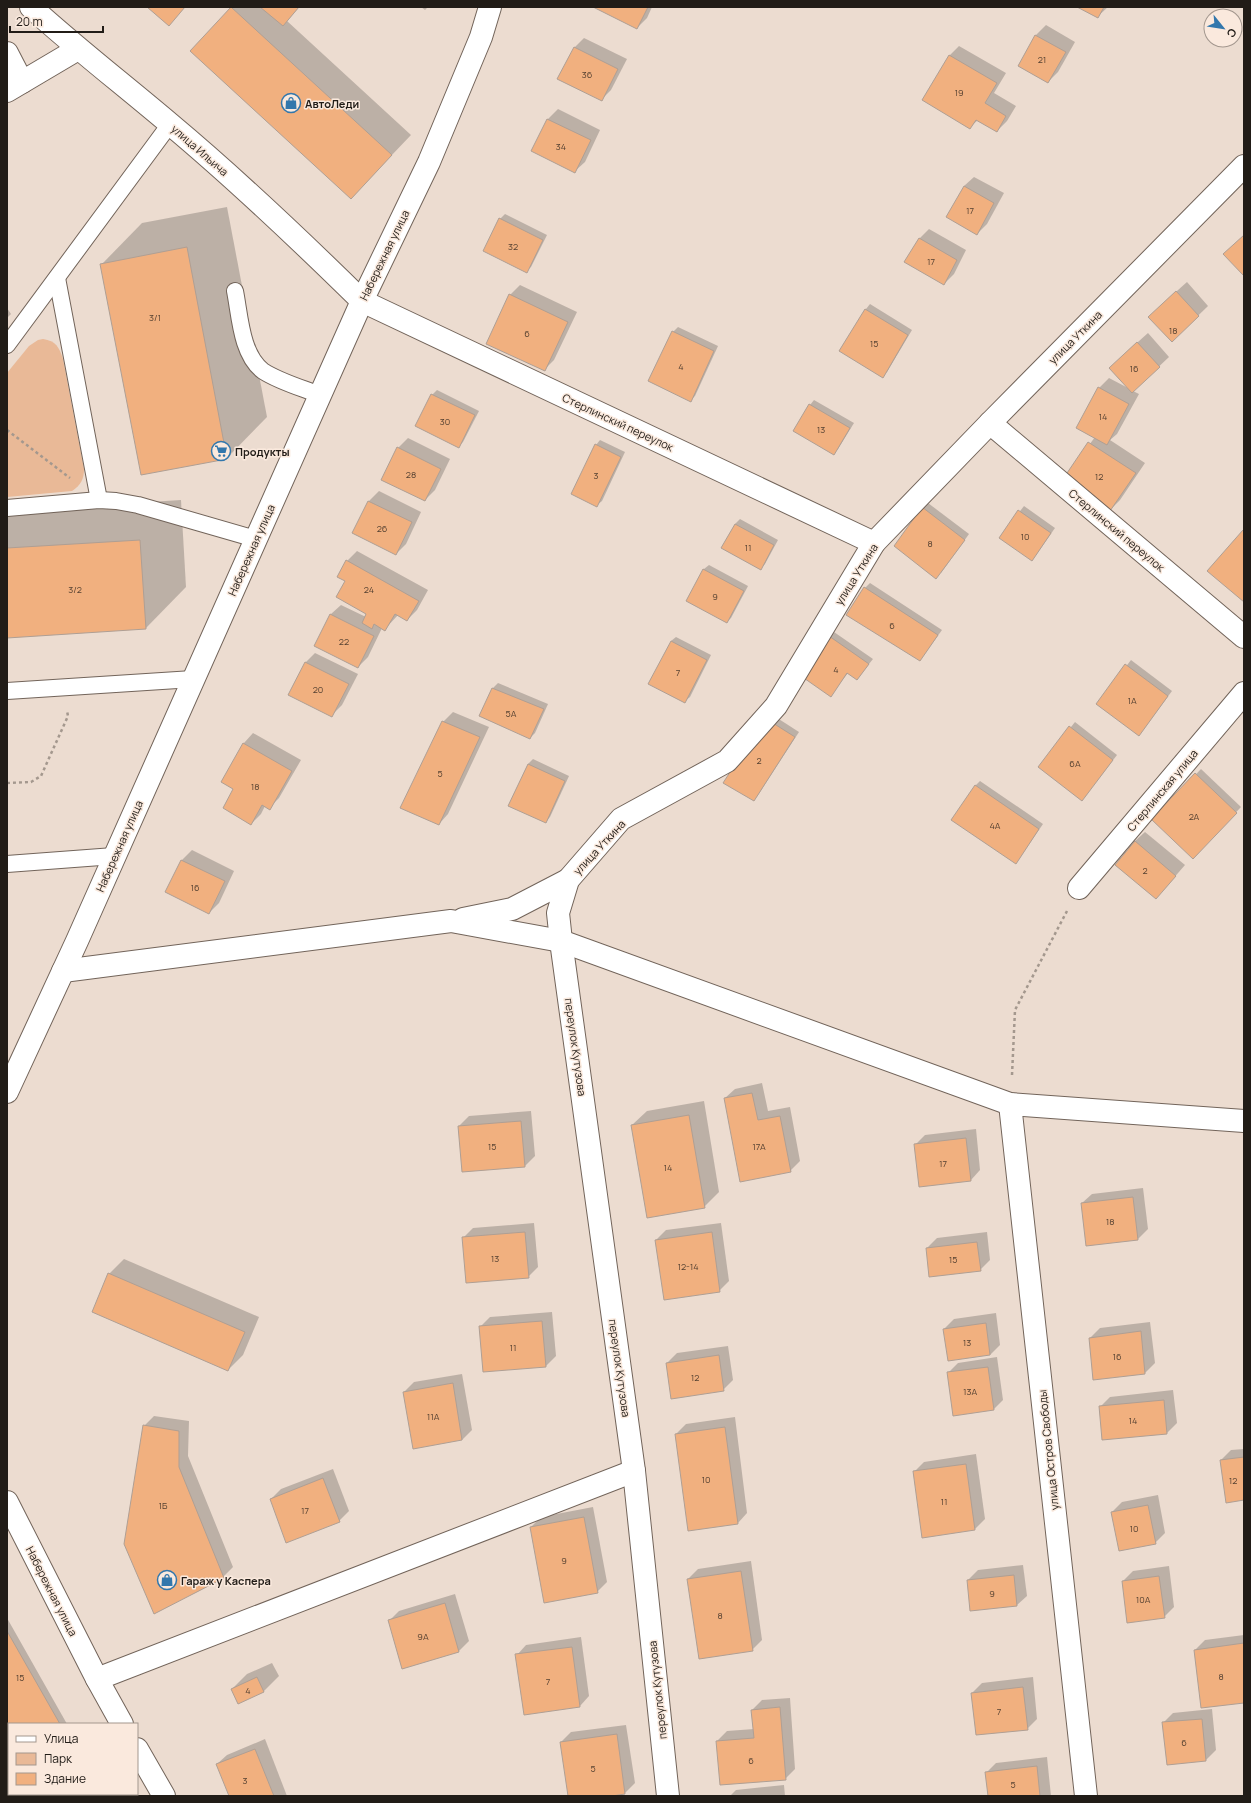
<svg xmlns="http://www.w3.org/2000/svg" width="1251" height="1803" font-family="Manrope,sans-serif">
	<style>
		.green { fill: #e9b997 }
		.shadow { fill: #0003 }
		.building { fill: #f1b07f; stroke: #af9f94 }
		.lines { fill: none; stroke-linecap: round; stroke-linejoin: round }
		.service-casing { stroke: #72645a; stroke-width: 18 }
		.minor-casing { stroke: #72645a; stroke-width: 24 }
		.tertiary-casing { stroke: #72645a; stroke-width: 24 }
		.path { stroke: #a4988e; stroke-width: 2.5; stroke-dasharray: 3 3; stroke-linecap: butt }
		.service { stroke: #fff; stroke-width: 16 }
		.minor { stroke: #fff; stroke-width: 22 }
		.tertiary { stroke: #fff; stroke-width: 22 }
		.labels { text-anchor: middle; dominant-baseline: central; stroke-width: 3; stroke-linejoin: round; paint-order: stroke }
		.number-label { font-size: 9px; fill: #554131 }
		.poi-label { font-size: 11px; font-weight: bold; fill: #211c17; stroke: #fae9dd; text-anchor: start }
		.street-label { font-size: 11px; fill: #211c17; stroke: #fae9dd }
	</style>
	<rect width="100%" height="100%" fill="#ecdcd0"/>
	<path class="green" d="M43,339C56,341 59,347 63,359L84,469C84,479 81,485 72,491L7,497V373L29,346L38,340Z"/>
	<g class="shadow">
		<path d="M232,7H299L287,21L411,135L351,198L191,51Z"/>
		<path d="M421,7H428L425,10Z"/>
		<path d="M595,7H652L647,18L637,28Z"/>
		<path d="M1079,7H1108L1097,17Z"/>
		<path d="M1046,25L1075,42L1058,72L1048,82L1019,66L1036,35Z"/>
		<path d="M584,38L627,59L611,90L601,100L574,48Z"/>
		<path d="M959,46L1006,73L994,93L1016,106L1007,121L997,131L978,120L969,128L949,56Z"/>
		<path d="M558,109L600,130L585,162L575,171L532,150L548,119Z"/>
		<path d="M974,177L1004,193L987,224L977,234L964,186Z"/>
		<path d="M227,207L267,417L227,458L102,264L142,223Z"/>
		<path d="M505,214L547,235L531,267L526,271L500,219Z"/>
		<path d="M929,229L966,250L954,274L944,284L919,239Z"/>
		<path d="M1187,282L1208,306L1172,341L1159,307Z"/>
		<path d="M520,285L577,312L554,360L544,370L510,295Z"/>
		<path d="M870,304L912,330L887,372L882,376L840,350L866,309Z"/>
		<path d="M7,308L11,314L7,318Z"/>
		<path d="M678,327L718,346L695,396L690,401L673,332Z"/>
		<path d="M1148,333L1169,357L1133,391L1139,394L1117,434L1110,440L1145,463L1120,500L1110,510L1064,479L1095,437L1099,388L1109,378L1130,389L1120,358Z"/>
		<path d="M437,390L479,411L463,442L458,447L432,395Z"/>
		<path d="M814,400L854,423L838,449L834,453L810,405Z"/>
		<path d="M408,438L450,459L435,490L425,500L398,448Z"/>
		<path d="M600,440L625,452L602,501L597,505L596,445Z"/>
		<path d="M379,491L421,512L406,544L396,554L353,532L369,501Z"/>
		<path d="M181,500L186,587L146,628L7,637V511Z"/>
		<path d="M928,503L969,534L941,573L923,508Z"/>
		<path d="M1024,506L1055,528L1036,555L1000,537Z"/>
		<path d="M740,519L778,540L765,564L760,569L722,548L735,524Z"/>
		<path d="M357,551L428,590L417,610L407,620L398,615L385,629L382,628L368,657L358,667L316,646L331,614L341,605L366,617L368,614L346,581L347,561Z"/>
		<path d="M709,565L748,586L731,618L727,622L687,600L704,569Z"/>
		<path d="M870,583L942,630L920,660L865,588Z"/>
		<path d="M834,632L873,659L857,679L848,673L830,696V637Z"/>
		<path d="M676,637L711,655L690,697L685,701L671,641Z"/>
		<path d="M315,653L358,674L342,705L332,715L305,663Z"/>
		<path d="M1131,660L1172,691L1143,730L1097,704Z"/>
		<path d="M498,683L548,704L535,733L530,738L480,716L493,688Z"/>
		<path d="M453,712L489,727L448,814L439,824L443,722Z"/>
		<path d="M771,714L799,732L758,795L753,800Z"/>
		<path d="M1075,722L1117,755L1086,795L1039,767Z"/>
		<path d="M253,733L301,760L279,798L269,808L265,806L261,814L251,824L235,789L222,782L244,743Z"/>
		<path d="M533,759L569,776L550,817L546,822L509,805L528,764Z"/>
		<path d="M1201,769L1241,807L1193,858L1153,819Z"/>
		<path d="M980,781L1043,824L1016,863L975,786Z"/>
		<path d="M1145,832L1185,865L1165,888L1135,841Z"/>
		<path d="M192,850L234,871L219,903L209,913L166,892L182,860Z"/>
		<path d="M762,1083L768,1111L790,1107L800,1161L790,1171L725,1098L735,1089Z"/>
		<path d="M704,1101L719,1192L704,1207L632,1125L647,1111Z"/>
		<path d="M531,1111L535,1156L525,1166L459,1126L469,1116Z"/>
		<path d="M976,1129L980,1170L971,1180L915,1145L925,1135Z"/>
		<path d="M1143,1188L1148,1229L1138,1239L1082,1203L1092,1194Z"/>
		<path d="M534,1223L538,1267L528,1277L463,1238L473,1228Z"/>
		<path d="M721,1223L729,1281L719,1291L656,1240L666,1230Z"/>
		<path d="M987,1232L990,1260L980,1270L927,1248L937,1238Z"/>
		<path d="M124,1259L259,1317L243,1355L228,1370L109,1274Z"/>
		<path d="M552,1312L556,1356L546,1366L484,1371L480,1327L490,1317Z"/>
		<path d="M996,1313L1000,1345L990,1355L944,1329L954,1319Z"/>
		<path d="M1150,1322L1155,1363L1145,1373L1090,1338L1100,1328Z"/>
		<path d="M728,1346L733,1380L723,1390L667,1363L677,1353Z"/>
		<path d="M997,1357L1003,1400L993,1410L948,1373L958,1363Z"/>
		<path d="M462,1374L472,1430L462,1440L404,1392L414,1382Z"/>
		<path d="M1173,1390L1177,1423L1167,1433L1100,1407L1110,1397Z"/>
		<path d="M154,1416L189,1421L188,1456L233,1567L223,1577L144,1426Z"/>
		<path d="M735,1417L747,1513L738,1523L676,1434L686,1424Z"/>
		<path d="M1244,1449V1499L1221,1460L1231,1450Z"/>
		<path d="M976,1454L985,1519L975,1529L914,1472L924,1462Z"/>
		<path d="M333,1469L349,1511L339,1521L271,1499L281,1489Z"/>
		<path d="M1158,1495L1165,1533L1155,1543L1112,1512L1122,1502Z"/>
		<path d="M593,1507L607,1582L597,1592L531,1527L541,1517Z"/>
		<path d="M751,1561L762,1640L752,1650L688,1579L698,1569Z"/>
		<path d="M1023,1565L1027,1596L1017,1605L971,1610L968,1580L978,1570Z"/>
		<path d="M1169,1566L1174,1607L1164,1617L1123,1581L1133,1571Z"/>
		<path d="M455,1594L469,1641L459,1651L389,1621L399,1611Z"/>
		<path d="M7,1618L67,1724H9V1780L7,1781Z"/>
		<path d="M1244,1635V1702L1195,1650L1205,1640Z"/>
		<path d="M581,1637L589,1696L580,1706L517,1655L526,1645Z"/>
		<path d="M272,1663L279,1676L264,1691L238,1703L232,1689L247,1674Z"/>
		<path d="M1033,1677L1037,1719L1027,1729L972,1693L982,1683Z"/>
		<path d="M790,1698L795,1769L785,1779L717,1741L727,1731L754,1729L752,1710L762,1700Z"/>
		<path d="M1212,1709L1216,1750L1206,1760L1163,1723L1173,1713Z"/>
		<path d="M626,1725L635,1783L625,1793L604,1796H569L561,1742L571,1732Z"/>
		<path d="M265,1739L287,1796H230L217,1764L227,1755Z"/>
		<path d="M1047,1757L1051,1796H989L986,1773L996,1763Z"/>
		<path d="M784,1785L785,1796H730L736,1790Z"/>
	</g>
	<g class="building">
		<path d="M147,7H185L169,26Z"/>
		<path d="M231,7L392,155L351,199L190,51Z"/>
		<path d="M260,7H299L283,26Z"/>
		<path d="M593,7H648L637,29Z"/>
		<path d="M1077,7H1104L1098,18Z"/>
		<path d="M1035,35L1066,52L1048,83L1018,66Z"/>
		<path d="M574,47L618,69L602,101L557,79Z"/>
		<path d="M949,55L997,83L985,103L1006,116L997,132L976,120L970,129L922,100Z"/>
		<path d="M547,119L591,140L575,173L531,151Z"/>
		<path d="M964,186L994,203L977,235L946,217Z"/>
		<path d="M499,218L543,240L527,273L483,251Z"/>
		<path d="M1244,235V276L1223,254Z"/>
		<path d="M919,238L957,260L944,285L904,262Z"/>
		<path d="M187,247L227,459L141,475L100,264Z"/>
		<path d="M1176,291L1199,316L1172,342L1148,317Z"/>
		<path d="M509,294L568,322L545,371L486,344Z"/>
		<path d="M865,309L908,335L883,378L839,351Z"/>
		<path d="M672,331L714,351L691,402L648,381Z"/>
		<path d="M1137,342L1160,367L1132,393L1109,368Z"/>
		<path d="M1098,387L1129,404L1107,445L1076,428Z"/>
		<path d="M431,394L475,415L459,448L415,426Z"/>
		<path d="M809,404L850,428L834,455L793,431Z"/>
		<path d="M1088,442L1136,473L1110,511L1063,479Z"/>
		<path d="M595,444L621,457L597,507L571,494Z"/>
		<path d="M397,447L441,469L425,501L381,480Z"/>
		<path d="M368,501L412,522L396,555L352,533Z"/>
		<path d="M922,507L965,540L936,579L894,546Z"/>
		<path d="M1018,510L1051,533L1032,561L999,538Z"/>
		<path d="M735,524L774,545L761,570L721,548Z"/>
		<path d="M1243,530L1244,531V602L1207,571Z"/>
		<path d="M140,540L146,629L7,638V548Z"/>
		<path d="M346,560L419,601L407,621L395,614L385,631L374,624L372,629L362,623L366,614L336,597L345,581L337,577Z"/>
		<path d="M703,569L744,591L727,623L686,601Z"/>
		<path d="M864,587L938,635L920,661L846,615Z"/>
		<path d="M330,614L374,636L358,668L314,646Z"/>
		<path d="M829,636L869,664L857,680L847,673L831,697L801,676Z"/>
		<path d="M671,641L707,660L685,703L648,684Z"/>
		<path d="M305,662L349,684L332,717L288,695Z"/>
		<path d="M1125,664L1168,696L1139,736L1096,704Z"/>
		<path d="M492,688L544,709L530,739L479,716Z"/>
		<path d="M765,718L795,737L754,801L723,783Z"/>
		<path d="M442,721L480,737L439,825L400,808Z"/>
		<path d="M1069,726L1113,760L1082,801L1038,767Z"/>
		<path d="M243,743L292,771L270,810L262,805L251,825L223,808L233,789L221,782Z"/>
		<path d="M528,764L565,781L546,823L508,806Z"/>
		<path d="M1195,773L1237,813L1193,859L1151,819Z"/>
		<path d="M975,785L1039,829L1016,864L951,820Z"/>
		<path d="M1135,841L1176,876L1156,899L1115,865Z"/>
		<path d="M181,860L225,881L209,914L165,892Z"/>
		<path d="M752,1093L758,1120L780,1116L791,1172L740,1182L724,1098Z"/>
		<path d="M689,1115L705,1208L647,1218L631,1125Z"/>
		<path d="M521,1121L525,1167L462,1172L458,1126Z"/>
		<path d="M966,1138L971,1181L919,1187L914,1144Z"/>
		<path d="M1133,1197L1138,1240L1086,1246L1081,1203Z"/>
		<path d="M525,1232L529,1278L466,1283L462,1237Z"/>
		<path d="M712,1232L720,1292L664,1300L655,1240Z"/>
		<path d="M977,1242L981,1271L929,1277L926,1248Z"/>
		<path d="M108,1273L245,1332L228,1371L92,1312Z"/>
		<path d="M542,1321L546,1367L483,1372L479,1326Z"/>
		<path d="M986,1323L990,1355L948,1361L943,1329Z"/>
		<path d="M1141,1331L1145,1374L1093,1380L1089,1338Z"/>
		<path d="M719,1355L724,1391L671,1399L666,1363Z"/>
		<path d="M988,1367L994,1410L953,1416L947,1372Z"/>
		<path d="M453,1383L462,1440L413,1449L403,1392Z"/>
		<path d="M1164,1400L1167,1434L1102,1440L1099,1406Z"/>
		<path d="M143,1425L179,1431V1467L224,1578L154,1614L124,1544Z"/>
		<path d="M725,1427L738,1524L688,1531L675,1434Z"/>
		<path d="M1244,1457V1500L1226,1503L1220,1460Z"/>
		<path d="M966,1464L975,1530L922,1538L913,1471Z"/>
		<path d="M323,1478L340,1522L286,1543L270,1499Z"/>
		<path d="M1148,1505L1156,1544L1119,1551L1111,1512Z"/>
		<path d="M584,1517L598,1593L544,1603L530,1527Z"/>
		<path d="M741,1571L753,1651L699,1659L687,1579Z"/>
		<path d="M1014,1575L1017,1606L970,1611L967,1580Z"/>
		<path d="M1159,1576L1165,1618L1127,1623L1122,1581Z"/>
		<path d="M445,1603L459,1652L402,1669L388,1620Z"/>
		<path d="M7,1631L60,1724H9V1781L7,1783Z"/>
		<path d="M1244,1643V1703L1201,1708L1194,1650Z"/>
		<path d="M572,1647L580,1707L524,1715L515,1654Z"/>
		<path d="M257,1677L264,1692L238,1704L231,1689Z"/>
		<path d="M1023,1687L1028,1730L976,1735L971,1693Z"/>
		<path d="M780,1707L786,1780L720,1785L716,1741L754,1738L751,1710Z"/>
		<path d="M1202,1719L1206,1761L1167,1765L1162,1722Z"/>
		<path d="M617,1734L625,1794L612,1796H568L560,1742Z"/>
		<path d="M255,1749L274,1796H229L216,1764Z"/>
		<path d="M1037,1766L1040,1796H988L985,1772Z"/>
	</g>
	<g class="lines">
		<g class="service-casing">
			<g id="service">
				<path d="M57,278L99,500"/>
				<path d="M235,291C240,316 241,354 263,371C280,382 302,388 320,395"/>
				<path d="M7,345L170,124"/>
				<path d="M7,508L99,500L116,501L138,505L256,539"/>
				<path d="M7,691L193,679"/>
				<path d="M7,864L114,856"/>
			</g>
		</g>
		<g class="minor-casing">
			<g id="minor">
				<path d="M490,7L481,37L429,162L362,301L874,543"/>
				<path d="M7,53L22,82"/>
				<path d="M7,91L78,49"/>
				<path d="M990,423L1244,637"/>
				<path d="M1079,888L1244,693"/>
				<path d="M463,919L512,909L568,880"/>
				<path d="M63,971L451,921L561,941L1010,1104L1244,1121"/>
				<path d="M1010,1104L1086,1796"/>
				<path d="M97,1679L634,1471"/>
				<path d="M668,1796L634,1471L561,941L558,913L568,880L621,819L727,761L776,706L874,543L990,423L1244,166"/>
			</g>
		</g>
		<g class="tertiary-casing">
			<g id="tertiary">
				<path d="M7,1092L77,941L362,301C300,240 237,180 170,124C124,85 76,48 31,7"/>
				<path d="M7,1502L97,1679L122,1724"/>
				<path d="M137,1749L164,1796"/>
			</g>
		</g>
		<g class="path">
			<path d="M7,430L70,478"/>
			<path d="M7,783L31,782L41,776L68,716L67,711"/>
			<path d="M1012,1075L1015,1010L1067,911"/>
		</g>
		<use href="#service" class="service"/>
		<use href="#minor" class="minor"/>
		<use href="#tertiary" class="tertiary"/>
	</g>
	<defs>
		<g id="shop-ring" transform="scale(1)"><circle r="9.5" fill="#fae9dd" stroke="#3277ac" stroke-width="1.5"/><path d="M-5-2.5h2.3a2.7 3.5 0 0 1 5.4 0H5L5.5 6h-11ZM-1.5-2.5h3a1.5 2.3 0 0 0-3 0Z" fill="#3277ac"/></g>
		<g id="supermarket-ring" transform="scale(1)"><circle r="9.5" fill="#fae9dd" stroke="#3277ac" stroke-width="1.5"/><path d="M-6-5.5h2.5l.6 2H6L4.5 2H-2.5L-4.4-4H-6ZM-1.5 3.2a1.3 1.3 0 1 0 .1 0ZM3 3.2a1.3 1.3 0 1 0 .1 0Z" fill="#3277ac"/></g>
	</defs>
	<g fill-rule="evenodd">
		<use href="#shop-ring" x="291" y="103"/>
		<use href="#supermarket-ring" x="221" y="451"/>
		<use href="#shop-ring" x="167" y="1580"/>
	</g>
	<g class="labels">
		<g class="number-label">
			<text x="1042" y="59">21</text>
			<text x="587" y="74">36</text>
			<text x="959" y="92">19</text>
			<text x="561" y="146">34</text>
			<text x="970" y="210">17</text>
			<text x="513" y="246">32</text>
			<text x="931" y="261">17</text>
			<text x="155" y="317">3/1</text>
			<text x="1173" y="330">18</text>
			<text x="527" y="333">6</text>
			<text x="874" y="343">15</text>
			<text x="681" y="366">4</text>
			<text x="1134" y="368">16</text>
			<text x="1103" y="416">14</text>
			<text x="445" y="421">30</text>
			<text x="821" y="429">13</text>
			<text x="411" y="474">28</text>
			<text x="596" y="475">3</text>
			<text x="1099" y="476">12</text>
			<text x="382" y="528">26</text>
			<text x="1025" y="536">10</text>
			<text x="930" y="543">8</text>
			<text x="748" y="547">11</text>
			<text x="75" y="589">3/2</text>
			<text x="369" y="589">24</text>
			<text x="715" y="596">9</text>
			<text x="892" y="625">6</text>
			<text x="344" y="641">22</text>
			<text x="836" y="669">4</text>
			<text x="678" y="672">7</text>
			<text x="318" y="689">20</text>
			<text x="1132" y="700">1А</text>
			<text x="511" y="713">5А</text>
			<text x="759" y="760">2</text>
			<text x="1075" y="763">6А</text>
			<text x="440" y="773">5</text>
			<text x="255" y="786">18</text>
			<text x="1194" y="816">2А</text>
			<text x="995" y="825">4А</text>
			<text x="1145" y="870">2</text>
			<text x="195" y="887">16</text>
			<text x="492" y="1146">15</text>
			<text x="759" y="1146">17А</text>
			<text x="943" y="1163">17</text>
			<text x="668" y="1167">14</text>
			<text x="1110" y="1221">18</text>
			<text x="495" y="1258">13</text>
			<text x="953" y="1259">15</text>
			<text x="688" y="1266">12-14</text>
			<text x="967" y="1342">13</text>
			<text x="513" y="1347">11</text>
			<text x="1117" y="1356">16</text>
			<text x="695" y="1377">12</text>
			<text x="970" y="1391">13А</text>
			<text x="433" y="1416">11А</text>
			<text x="1133" y="1420">14</text>
			<text x="706" y="1479">10</text>
			<text x="1233" y="1480">12</text>
			<text x="944" y="1501">11</text>
			<text x="163" y="1505">1Б</text>
			<text x="305" y="1510">17</text>
			<text x="1134" y="1528">10</text>
			<text x="564" y="1560">9</text>
			<text x="992" y="1593">9</text>
			<text x="1143" y="1599">10А</text>
			<text x="720" y="1615">8</text>
			<text x="423" y="1636">9А</text>
			<text x="1221" y="1676">8</text>
			<text x="20" y="1677">15</text>
			<text x="548" y="1681">7</text>
			<text x="248" y="1690">4</text>
			<text x="999" y="1711">7</text>
			<text x="1184" y="1742">6</text>
			<text x="751" y="1760">6</text>
			<text x="593" y="1768">5</text>
			<text x="245" y="1780">3</text>
			<text x="1013" y="1784">5</text>
		</g>
		<g class="poi-label">
			<text x="305" y="103">АвтоЛеди</text>
			<text x="235" y="451">Продукты</text>
			<text x="181" y="1580">Гараж у Каспера</text>
		</g>
		<g class="street-label">
			<text transform="translate(200 150) rotate(41)">улица Ильича</text>
			<text transform="translate(384 255) rotate(-64)">Набережная улица</text>
			<text transform="translate(1075 337) rotate(-45)">улица Уткина</text>
			<text transform="translate(618 422) rotate(25)">Стерлинский переулок</text>
			<text transform="translate(1117 530) rotate(40)">Стерлинский переулок</text>
			<text transform="translate(251 550) rotate(-66)">Набережная улица</text>
			<text transform="translate(856 574) rotate(-58)">улица Уткина</text>
			<text transform="translate(1162 790) rotate(-50)">Стерлинская улица</text>
			<text transform="translate(119 846) rotate(-66)">Набережная улица</text>
			<text transform="translate(599 847) rotate(-47)">улица Уткина</text>
			<text transform="translate(576 1047) rotate(82)">переулок Кутузова</text>
			<text transform="translate(620 1368) rotate(82)">переулок Кутузова</text>
			<text transform="translate(1048 1450) rotate(-96)">улица Остров Свободы</text>
			<text transform="translate(52 1591) rotate(63)">Набережная улица</text>
			<text transform="translate(657 1690) rotate(-96)">переулок Кутузова</text>
		</g>
	</g>
	<rect width="1251" height="1803" fill="none" stroke="#211c17" stroke-width="16"/>
	<rect x="8" y="1723" width="130" height="72" fill="#fae9dd" stroke="#a3978e"/>
	<rect x="16" y="1736" width="20" height="6" fill="#ffffff" stroke="#a3978e"/>
	<text x="44" y="1743" font-size="12" fill="#211c17">Улица</text>
	<rect x="16" y="1753" width="20" height="12" fill="#e9b997" stroke="#a3978e"/>
	<text x="44" y="1763" font-size="12" fill="#211c17">Парк</text>
	<rect x="16" y="1773" width="20" height="12" fill="#f1b07f" stroke="#a3978e"/>
	<text x="44" y="1783" font-size="12" fill="#211c17">Здание</text>
	<g transform="translate(1223 28) rotate(120)"><circle r="19" fill="#fae9dd" stroke="#a3978e"/>
	<path d="M0-3L7 15L0 10L-7 15Z" fill="#3277ac"/>
	<text y="-6" font-size="11" font-weight="bold" text-anchor="middle" fill="#211c17">С</text>
	</g>
	<path d="M10 26v6h93v-6" fill="none" stroke="#211c17" stroke-width="2"/>
	<text x="16" y="26" font-size="12" fill="#211c17" stroke="#fae9dd" stroke-width="3" paint-order="stroke">20 m</text>
</svg>
